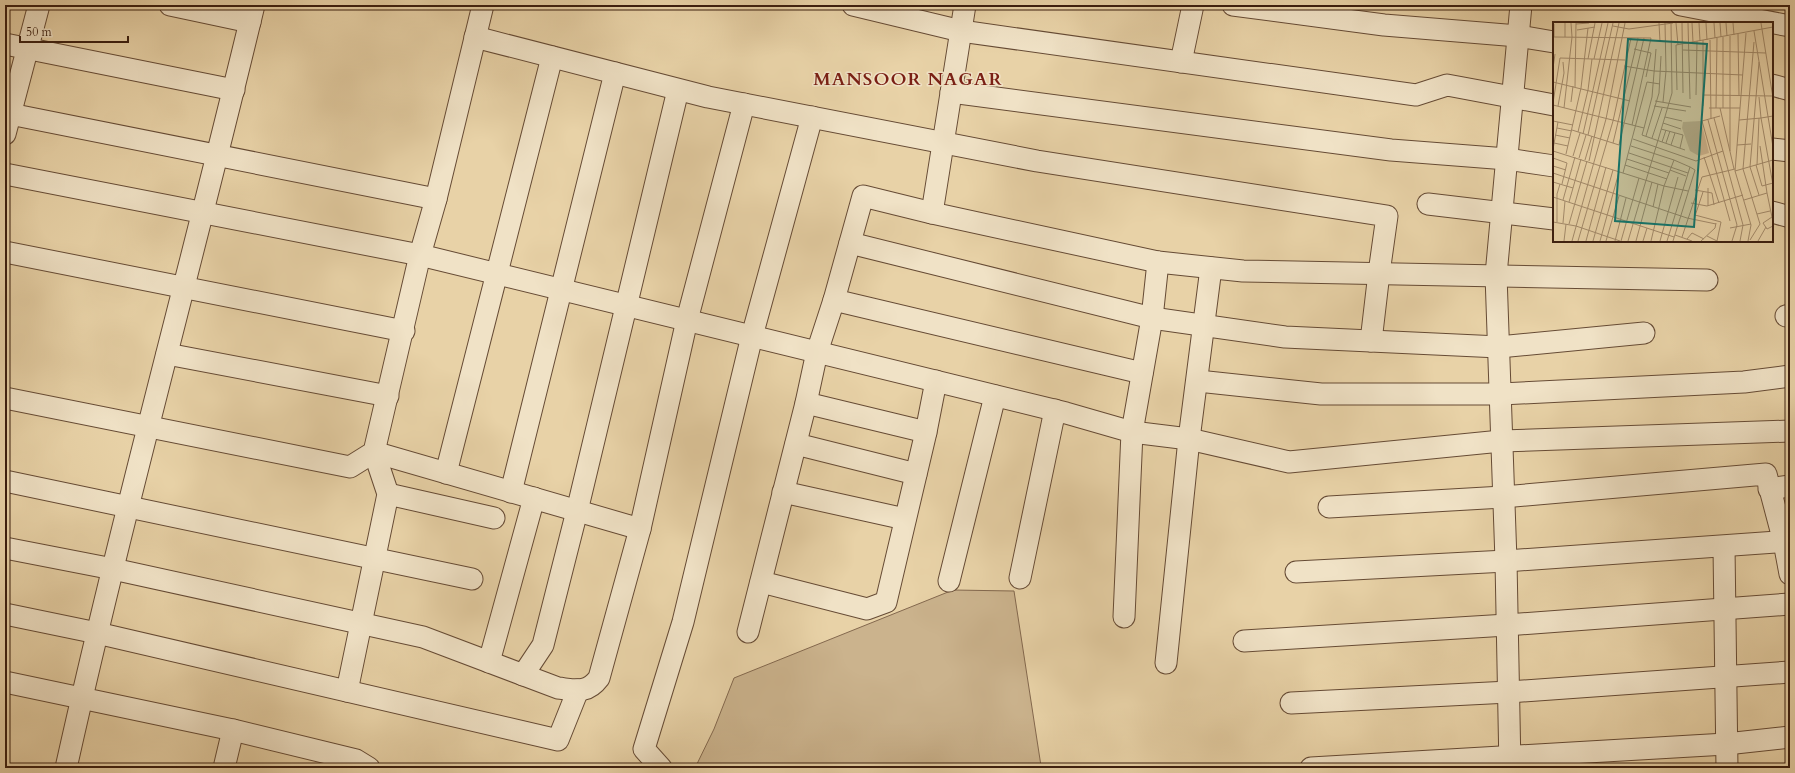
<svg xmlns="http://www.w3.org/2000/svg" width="1795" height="773" font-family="Cardo,serif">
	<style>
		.green { fill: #cbb38d; stroke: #83684e }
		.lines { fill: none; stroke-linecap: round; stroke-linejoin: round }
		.minor-casing { stroke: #664b35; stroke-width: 23 }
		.minor { stroke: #f0e2c6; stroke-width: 21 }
		.labels { text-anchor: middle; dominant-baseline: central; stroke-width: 3; stroke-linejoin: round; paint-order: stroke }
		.district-label { font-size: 18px; font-weight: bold; letter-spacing: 1px; fill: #7a1f14; stroke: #f0e2c6 }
		.inset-road { fill: none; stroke: #a38a6a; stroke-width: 1 }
		.view { fill: #0f766e; fill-opacity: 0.15; stroke: #0f766e; stroke-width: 2 }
		.inset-edge { fill: none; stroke: #3b1e0f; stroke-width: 2 }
	</style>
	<rect width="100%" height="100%" fill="#e8d2a7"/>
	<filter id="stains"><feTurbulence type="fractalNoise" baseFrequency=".005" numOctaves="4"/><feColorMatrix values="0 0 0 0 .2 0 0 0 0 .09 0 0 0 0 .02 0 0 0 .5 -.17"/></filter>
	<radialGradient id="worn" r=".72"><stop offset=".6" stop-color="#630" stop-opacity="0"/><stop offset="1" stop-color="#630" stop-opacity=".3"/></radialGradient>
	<path class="green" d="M953,590L1014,591L1041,766L1034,768H695L714,729L734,678Z"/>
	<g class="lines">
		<g class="minor-casing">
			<g id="minor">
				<path d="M170,5L250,22"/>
				<path d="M853,5L961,31L1416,95L1447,85L1554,105"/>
				<path d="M965,5L932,213L1158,262L1243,271L1707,280"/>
				<path d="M1233,5L1384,25L1518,36L1554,42"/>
				<path d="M1681,5L1790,26"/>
				<path d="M475,37L708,97L1037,161L1387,216L1379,273L1371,341"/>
				<path d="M5,44L234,90"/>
				<path d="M1181,62L1193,5"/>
				<path d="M1772,85L1790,90"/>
				<path d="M951,92L1391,150L1507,159L1554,166"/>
				<path d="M5,113L436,199"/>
				<path d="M5,134L39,5"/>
				<path d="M1772,149L1790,151"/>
				<path d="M5,174L420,255L1066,413L1132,432L1189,439L1289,462L1501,441L1790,431"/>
				<path d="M1428,204L1554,219"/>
				<path d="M1772,212L1790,217"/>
				<path d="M850,243L1152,318L1285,337L1499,347L1644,333"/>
				<path d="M5,252L404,331"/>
				<path d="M834,300L1142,373"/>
				<path d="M1786,316L1790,315"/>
				<path d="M167,354L388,396"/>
				<path d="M1198,381L1321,394H1501L1744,382L1790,376"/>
				<path d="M5,398L350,467L374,452L420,255L436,199L483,5"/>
				<path d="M806,403L926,432"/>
				<path d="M796,444L916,474"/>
				<path d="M374,452L640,529L687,320L744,104"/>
				<path d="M446,473L552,57"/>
				<path d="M5,481L472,579"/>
				<path d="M1769,489L1790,486"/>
				<path d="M511,492L615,73"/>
				<path d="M783,492L905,519"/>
				<path d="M388,494L494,518"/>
				<path d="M1329,507L1503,497L1766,474L1784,542L1790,574"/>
				<path d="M1724,547L1727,768"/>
				<path d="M5,548L113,569L423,637L558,688C576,690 587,694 599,678L640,529"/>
				<path d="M1296,572L1506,561L1790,541"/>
				<path d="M1020,578L1055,410"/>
				<path d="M949,581L995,396"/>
				<path d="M761,582L867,609L886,602L926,432L936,381"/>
				<path d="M5,614L97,633L558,740L578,690"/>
				<path d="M1124,617L1132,432L1152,318L1158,262"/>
				<path d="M748,632L806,403L817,352L834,300L863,196L932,213"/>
				<path d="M1244,641L1507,625L1790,604"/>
				<path d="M489,662L534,498"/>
				<path d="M1166,663L1189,439L1211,268"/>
				<path d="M523,675L543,645L577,511L678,90"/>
				<path d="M5,682L233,730L356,760L369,768"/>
				<path d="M347,691L388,494L374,452"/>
				<path d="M1291,703L1509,692L1790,672"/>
				<path d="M66,768C123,512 193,260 254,5"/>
				<path d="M224,768L233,730"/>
				<path d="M661,768L644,749L683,622L752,336L812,117"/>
				<path d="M1311,768L1726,744L1790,737"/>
				<path d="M1510,768L1506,561L1496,275L1521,5"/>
			</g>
		</g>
		<use href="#minor" class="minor"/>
	</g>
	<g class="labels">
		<g class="district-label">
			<text x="908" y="79">MANSOOR NAGAR</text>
		</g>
	</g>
	<g transform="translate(1553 22)">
		<rect width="220" height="220" fill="#e8d2a7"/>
		<path d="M148,99L156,131L146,134L137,129L129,106L130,100Z" fill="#cbb38d"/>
		<path class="inset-road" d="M12,1V15M106,1L107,20M123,1L125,23M129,1L130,71M135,1L137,77M139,1L140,20M146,1L147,19M153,1L154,18M161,1L162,16M167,1L168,15M173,1L174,14M180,1L181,13M208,1L220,76M1,2V15L98,16L79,103M23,2L36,1M60,4L76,7L120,1M24,8L42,5M201,9L220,125M193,11L182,149L198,203L195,219M185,12L186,74M157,18L158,97M81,27L98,31L93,55M130,28L213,31M35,37L42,1M41,37L49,1M47,37L55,1M71,44L101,49L190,53M0,46L2,32M0,60L77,79M22,65L23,1M124,68L123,23L220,5M143,73L144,19M150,73L220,74M206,75L208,96L220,94M102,79L138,85M18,80L20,64M110,80L113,49L112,1M0,81L7,36L72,38M0,83L91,106L99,75L103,27M5,84L11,51L10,40M101,84L133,89M150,84V18M11,86L19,15L18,1M156,86H187M163,86L164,16M167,86L181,147M170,86V15M167,94L149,99L177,199M112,95L129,99M161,96L190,203L187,219M155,98L184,203L179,219M186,98L208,96L220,163M0,99L20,103M110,101L128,107M4,106L19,109M91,106L89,113L132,128M108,107L130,113L127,126M19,108L66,123L91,16M25,110L35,68L39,37M30,112L47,37M2,113L17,116M35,113L60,1M93,114L106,71L108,34M99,116L109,86M80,117L143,139L170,129M109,120L113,108M1,121L15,124M60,121L85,16M113,121L117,109M118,123L122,111M184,123L198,122M78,124L121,138L111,164L135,169M207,124L214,171M0,127L5,100M0,129L111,164L98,219M177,129V14M76,131L135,151M13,132L28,66L35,6M20,134L27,111M151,135L166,181M0,136L14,141L9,162M26,136L33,113M74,137L116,151M32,138L39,114M36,139L66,1M72,143L114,157M203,143L209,164L220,161M204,143L206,96M0,144L13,148M117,148L133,154M182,149L220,138M0,151L134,196L163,202M70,151L94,60L107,62M0,160L20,166L28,137M142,168L159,171L161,183M206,173L197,145L206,40M0,175L121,215M10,178L22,135M191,178L214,171L220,200M16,180L20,166M138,181L154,184L190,173M155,184V166M100,185L105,162M204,192L217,189M142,193L168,200L164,219L154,214M142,194L150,170M219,195L210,201L214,207L220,204M0,200L23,204L67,219M4,200V172L7,162M10,201L12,179M16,202L34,139M177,206L198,202M122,213L139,219M129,215L149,155L182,147M134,217L139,211L151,217M197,218L207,202L190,147L201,20M11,219L13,202M19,219L53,97L72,1M25,219L60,99L78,16M33,219L53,145M40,219L60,148M47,219L66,150M53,219L66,174M62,219L73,176M68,219L86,156M75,219L119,71L118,1M83,219L99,160M90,219L94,206M107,219L125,155M114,219L137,145L121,138M120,219L142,148L137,145M148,219L162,206L163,201M205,219L213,205"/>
		<path class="view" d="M75,17L154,22L141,205L62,199Z"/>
		<rect width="220" height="220" class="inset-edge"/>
	</g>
	<rect width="1795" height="773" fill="none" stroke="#e8d2a7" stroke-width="20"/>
	<rect x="6" y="6" width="1783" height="761" fill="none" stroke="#3b1e0f" stroke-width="2"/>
	<rect x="10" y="10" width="1775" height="753" fill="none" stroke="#3b1e0f"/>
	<path d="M20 36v6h108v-6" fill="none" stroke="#3b1e0f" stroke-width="2"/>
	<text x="26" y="36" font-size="12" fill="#3b1e0f" stroke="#f0e2c6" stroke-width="3" paint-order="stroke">50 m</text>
	<rect width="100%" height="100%" filter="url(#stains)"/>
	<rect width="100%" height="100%" fill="url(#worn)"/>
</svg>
